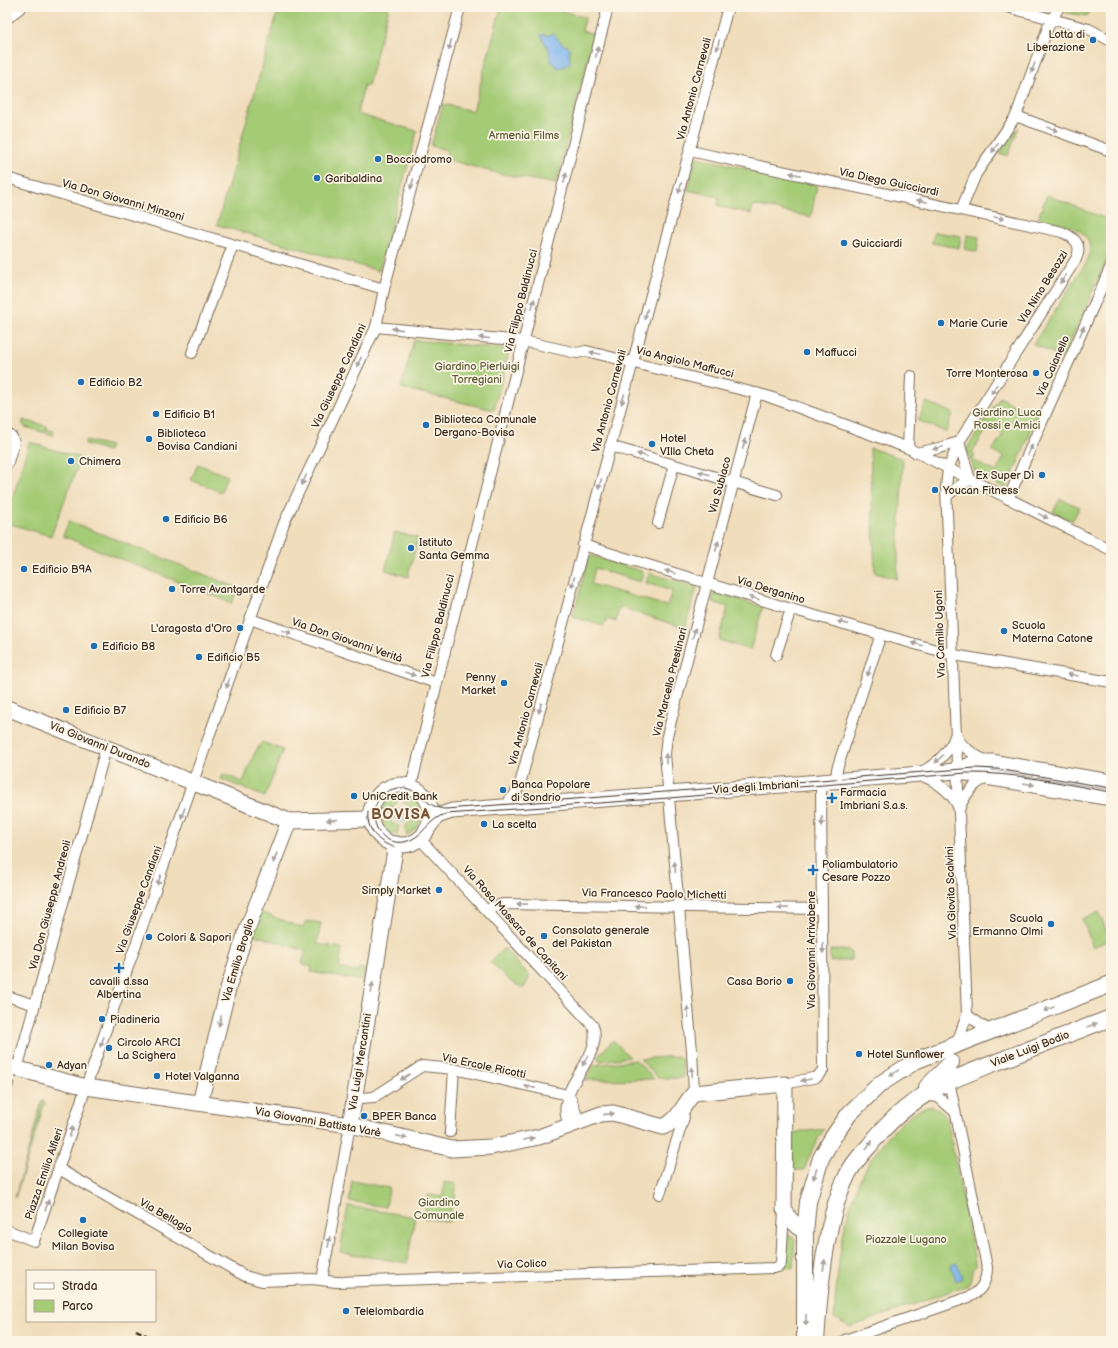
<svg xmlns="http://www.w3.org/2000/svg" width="1118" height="1348" font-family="'Balsamiq Sans',sans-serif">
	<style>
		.green { fill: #a4cb76; stroke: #707a4a; fill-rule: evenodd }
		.water { fill: #80b6ef; stroke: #5e7086 }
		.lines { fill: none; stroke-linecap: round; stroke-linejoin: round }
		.street-casing { stroke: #7a6955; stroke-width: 12 }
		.secondary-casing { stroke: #7a6955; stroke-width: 17 }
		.primary-casing { stroke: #7a6955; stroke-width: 18 }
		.street { stroke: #fff; stroke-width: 10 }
		.secondary { stroke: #fff; stroke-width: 15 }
		.primary { stroke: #fff; stroke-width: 16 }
		.tram { stroke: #3b2a1e; stroke-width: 1 }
		.rail { stroke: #3b2a1e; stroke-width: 2.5; stroke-dasharray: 6 3; stroke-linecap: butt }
		.oneway { fill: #a79f9a }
		.poi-dot { fill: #1f6fb2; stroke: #fcf5e5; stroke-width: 1.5 }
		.labels { text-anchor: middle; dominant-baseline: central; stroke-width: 3.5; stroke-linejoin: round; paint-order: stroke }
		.poi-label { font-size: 11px; fill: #3b2a1e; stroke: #fcf5e5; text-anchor: start }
		.street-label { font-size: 11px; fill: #3b2a1e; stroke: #fcf5e5 }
		.park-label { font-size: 11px; fill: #5a5a38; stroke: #fcf5e5 }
		.district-label { font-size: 15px; font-weight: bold; letter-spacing: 1px; fill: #765439; stroke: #fcf5e5 }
	</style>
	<rect width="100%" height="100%" fill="#fcf5e5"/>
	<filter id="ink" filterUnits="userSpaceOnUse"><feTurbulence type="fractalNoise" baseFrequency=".025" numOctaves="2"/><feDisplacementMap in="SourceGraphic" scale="8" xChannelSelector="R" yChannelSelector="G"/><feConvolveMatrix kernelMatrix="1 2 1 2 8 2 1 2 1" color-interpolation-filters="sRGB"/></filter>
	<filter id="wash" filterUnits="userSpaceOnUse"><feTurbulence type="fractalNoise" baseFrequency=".012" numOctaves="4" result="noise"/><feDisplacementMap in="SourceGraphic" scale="16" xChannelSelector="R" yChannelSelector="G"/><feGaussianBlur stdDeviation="0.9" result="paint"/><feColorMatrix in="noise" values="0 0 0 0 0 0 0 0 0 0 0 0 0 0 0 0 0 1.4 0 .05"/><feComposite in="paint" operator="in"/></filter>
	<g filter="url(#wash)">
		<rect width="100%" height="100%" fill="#f0ddbb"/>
		<g class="green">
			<path d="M279,7H389L368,86L364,85L357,114L417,131L379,271L217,225Z"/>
			<path d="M501,7L508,9L511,7H547L585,17L582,31L594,34L556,184L497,173L445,159L447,150L431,146L443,104L473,111Z"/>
			<path d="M1062,7H1086L1089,14L1087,16L1066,13Z"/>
			<path d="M1019,127L1008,156L999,153Z"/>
			<path d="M696,157L817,185L811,217L753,205L751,214L718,206L719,197L688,190Z"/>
			<path d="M1047,195L1111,221V250L1063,358L1033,344L1086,263C1102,227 1061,224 1038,218Z"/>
			<path d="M934,232L961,236L959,248L932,243Z"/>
			<path d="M967,235L979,237L977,252L965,249Z"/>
			<path d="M414,340L507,349L509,352L494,410L401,388Z"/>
			<path d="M1000,397L1019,408L1038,415L1008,486L1005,488L976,474L966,450ZM990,425L1003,434L992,451L1004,457L996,472L973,460L975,455L972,452Z"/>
			<path d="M926,402L953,413L946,432L918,421Z"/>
			<path d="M23,420L47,426L46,429L54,431L53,435L25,427L23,425Z"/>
			<path d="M86,440L110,446L108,451L85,444Z"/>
			<path d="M29,442L81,458L51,536L7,523V517Z"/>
			<path d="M870,448L903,459L897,579L875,573Z"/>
			<path d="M198,464L227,476L221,492L191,480Z"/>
			<path d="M1060,499L1080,507L1072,521L1053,512Z"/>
			<path d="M69,521L238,588L232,603L63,536Z"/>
			<path d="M395,532L418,538L408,577L385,570Z"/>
			<path d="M589,555L644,572L640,582L595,568L591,584L667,606L672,591L646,583L649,573L697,587L685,628L619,607L616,622L607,619L604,626L573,617Z"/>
			<path d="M715,592L763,607L750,650L719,640L728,607L712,602Z"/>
			<path d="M262,742L283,750L265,797L221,779L223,774L243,782L255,752Z"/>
			<path d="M394,794L397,803L392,807L389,813L380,811L385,801Z"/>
			<path d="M404,794L414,799L421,808L412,811L408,805L403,803Z"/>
			<path d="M413,817L421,818C419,826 415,831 407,835L404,826L410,822Z"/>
			<path d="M389,818L393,824L399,826L397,835C389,833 384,829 381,821Z"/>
			<path d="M260,912L303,928L306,921L321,923L317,944L342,948L339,968L358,972L359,968L365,969L363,981L311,972L312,967L302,964L306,951L252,934Z"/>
			<path d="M1099,912L1110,940L1093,947L1082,919Z"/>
			<path d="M504,948L530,976L524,988L511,982L490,962Z"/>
			<path d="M830,950H849L851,952V960L830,962Z"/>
			<path d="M613,1040L630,1057L600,1061L598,1056Z"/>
			<path d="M678,1056L682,1059L683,1078H658L640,1059Z"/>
			<path d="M636,1060L654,1079L585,1080L594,1065Z"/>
			<path d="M42,1101L45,1102L15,1198Z"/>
			<path d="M932,1106L940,1110L947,1119L975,1261V1266L972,1270V1278L968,1285L850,1327L834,1318C839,1250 844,1180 895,1129C906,1118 917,1108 932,1106Z"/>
			<path d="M824,1129L814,1146L804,1170H790L791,1133Z"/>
			<path d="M352,1181L389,1188L386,1207L349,1201Z"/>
			<path d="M444,1182L456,1184L455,1203H452L449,1222L424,1218L428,1195L443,1197Z"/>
			<path d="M348,1206L415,1217L407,1263L340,1252Z"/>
			<path d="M788,1233L795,1239L793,1268L784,1267Z"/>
		</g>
		<g class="water">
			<path d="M553,33L560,42L569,48L570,64L558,68L551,61L549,50L541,35L543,34L547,36Z"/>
			<circle cx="401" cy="815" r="7"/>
			<path d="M957,1263L962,1278L956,1281L951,1265Z"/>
		</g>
	</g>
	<g filter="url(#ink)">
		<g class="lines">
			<g class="street-casing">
				<g id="street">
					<path d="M1007,7L1089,29L1111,41"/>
					<path d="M7,19L21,7"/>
					<path d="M1016,116L1111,151"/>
					<path d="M690,151L1062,232C1075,238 1083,245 1076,259L959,442L948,469L946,487L967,1015L957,1043"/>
					<path d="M7,178L384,289"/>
					<path d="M961,210L976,174L1016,116L1048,27L1059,7"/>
					<path d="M376,327L523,341L577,353L586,351L767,396L908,448L1111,550"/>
					<path d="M192,353L233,245"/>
					<path d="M7,434L12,437L14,442L7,465"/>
					<path d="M959,442L970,480"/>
					<path d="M610,446L777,495"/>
					<path d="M908,448L911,376"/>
					<path d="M916,453L939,448L959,442"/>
					<path d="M947,496L959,486L970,480"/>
					<path d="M1008,499L1111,266"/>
					<path d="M658,523L674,465"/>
					<path d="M583,545L791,609L954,655L1111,682"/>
					<path d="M250,619L436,683"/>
					<path d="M776,655L791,609"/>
					<path d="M956,734C958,745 978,758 988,761"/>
					<path d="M920,773C935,765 950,752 955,736"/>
					<path d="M921,776C936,780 954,794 959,809"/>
					<path d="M836,781L837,769L881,634"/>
					<path d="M411,786L608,7"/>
					<path d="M510,799L514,796L520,784L728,7"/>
					<path d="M960,808C963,797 977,779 989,778"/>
					<path d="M419,838L593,1026C601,1046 580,1070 571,1088C566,1100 561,1116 572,1126L577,1116L571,1099L568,1095"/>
					<path d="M488,910L492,907L503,904L822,909"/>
					<path d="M7,996L35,1005"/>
					<path d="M967,1015L990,1031"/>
					<path d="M17,1069L106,748"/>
					<path d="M785,1084L817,1077L823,1070L821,782"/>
					<path d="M7,1087L12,1067"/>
					<path d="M694,1093L692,1051L665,754L667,736L757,393"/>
					<path d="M924,1095L938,1097L954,1111"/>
					<path d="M355,1096L361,1098L374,1097L422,1066L454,1069L568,1095"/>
					<path d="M450,1132L454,1069"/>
					<path d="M59,1169L245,1276L262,1281L313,1279L336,1282L774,1268L778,1267L781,1263L784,1211"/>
					<path d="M660,1194L684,1117L682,1110"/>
					<path d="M7,1230L34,1241L89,1078L284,523L376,327L384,289L460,7"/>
					<path d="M322,1280L350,1125"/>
					<path d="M845,1340L969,1297C982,1291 987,1281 987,1267L949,1081"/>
				</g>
			</g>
			<g class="secondary-casing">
				<g id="secondary">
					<path d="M7,708L289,821L371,819"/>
					<path d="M957,770L974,775L1111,798"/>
					<circle cx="401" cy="815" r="30"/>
					<path d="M426,830L437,816L452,811L946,772L960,770L974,763L991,762L1111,782"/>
					<path d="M7,1066L86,1087L350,1125L452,1149L491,1147L539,1137L601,1114L613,1113L663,1127C678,1121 683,1105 694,1093L785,1084L784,1209L790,1219L805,1233"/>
					<path d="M200,1103L229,985L246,932L289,821"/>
					<path d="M350,1125L396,844"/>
				</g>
			</g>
			<g class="primary-casing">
				<g id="primary">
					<path d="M927,1087L951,1063"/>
					<path d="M805,1341V1233L808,1202L821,1158L833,1137L849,1114L880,1084L917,1060L1111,984"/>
					<path d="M816,1341C819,1294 825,1220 846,1178C851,1166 860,1156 869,1146C911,1093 946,1082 1007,1058C1041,1045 1076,1031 1111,1018"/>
				</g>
			</g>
			<use href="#street" class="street"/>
			<use href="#secondary" class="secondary"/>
			<use href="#primary" class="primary"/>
			<g class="tram">
				<path d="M1111,788L997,769L975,768L446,809C426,809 418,785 398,788C362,793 369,847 404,842C423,839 428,818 446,814L669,798L966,773C1015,772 1063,784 1111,792"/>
				<path d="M368,812C366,829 378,843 394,847"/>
			</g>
			<path class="rail" d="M136,1330L158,1341"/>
		</g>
		<defs><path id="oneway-solid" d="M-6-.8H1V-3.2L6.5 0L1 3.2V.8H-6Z"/></defs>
		<g class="oneway">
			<use href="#oneway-solid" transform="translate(450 45) rotate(105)"/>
			<use href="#oneway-solid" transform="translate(718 45) rotate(105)"/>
			<use href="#oneway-solid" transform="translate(597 52) rotate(-75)"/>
			<use href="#oneway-solid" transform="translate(1033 68) rotate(110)"/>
			<use href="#oneway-solid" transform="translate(1053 129) rotate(20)"/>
			<use href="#oneway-solid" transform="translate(995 148) rotate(126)"/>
			<use href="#oneway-solid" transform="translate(795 174) rotate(-167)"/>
			<use href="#oneway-solid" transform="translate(565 178) rotate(-76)"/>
			<use href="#oneway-solid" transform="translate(412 184) rotate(105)"/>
			<use href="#oneway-solid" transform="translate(680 188) rotate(105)"/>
			<use href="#oneway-solid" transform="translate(922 201) rotate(-168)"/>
			<use href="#oneway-solid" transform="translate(999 218) rotate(12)"/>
			<use href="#oneway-solid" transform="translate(1063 279) rotate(123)"/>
			<use href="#oneway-solid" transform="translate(533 304) rotate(-76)"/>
			<use href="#oneway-solid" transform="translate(646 314) rotate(105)"/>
			<use href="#oneway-solid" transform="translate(397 329) rotate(-174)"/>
			<use href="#oneway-solid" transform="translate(1082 331) rotate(-66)"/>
			<use href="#oneway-solid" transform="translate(484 338) rotate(-175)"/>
			<use href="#oneway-solid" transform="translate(595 353) rotate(-168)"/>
			<use href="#oneway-solid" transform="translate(359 362) rotate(115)"/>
			<use href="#oneway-solid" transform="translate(994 389) rotate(122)"/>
			<use href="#oneway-solid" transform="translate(623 399) rotate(105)"/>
			<use href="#oneway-solid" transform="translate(744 444) rotate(-75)"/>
			<use href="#oneway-solid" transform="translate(938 448) rotate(165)"/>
			<use href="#oneway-solid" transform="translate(1030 450) rotate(-66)"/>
			<use href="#oneway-solid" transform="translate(642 455) rotate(-164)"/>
			<use href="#oneway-solid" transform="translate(704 473) rotate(-164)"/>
			<use href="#oneway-solid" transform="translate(304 480) rotate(115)"/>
			<use href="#oneway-solid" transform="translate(600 484) rotate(105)"/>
			<use href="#oneway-solid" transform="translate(1043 516) rotate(26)"/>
			<use href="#oneway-solid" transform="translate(717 546) rotate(-75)"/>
			<use href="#oneway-solid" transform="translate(670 572) rotate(-162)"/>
			<use href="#oneway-solid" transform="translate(573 582) rotate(105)"/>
			<use href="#oneway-solid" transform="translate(754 598) rotate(-163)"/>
			<use href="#oneway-solid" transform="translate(843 623) rotate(-165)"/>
			<use href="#oneway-solid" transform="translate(287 632) rotate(19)"/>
			<use href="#oneway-solid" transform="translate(694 633) rotate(-75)"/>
			<use href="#oneway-solid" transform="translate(917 644) rotate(-164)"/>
			<use href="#oneway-solid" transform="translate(869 671) rotate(108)"/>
			<use href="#oneway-solid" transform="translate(410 674) rotate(19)"/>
			<use href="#oneway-solid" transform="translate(1073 675) rotate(-170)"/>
			<use href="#oneway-solid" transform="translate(228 683) rotate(109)"/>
			<use href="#oneway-solid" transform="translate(540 708) rotate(105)"/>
			<use href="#oneway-solid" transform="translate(666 759) rotate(-92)"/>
			<use href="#oneway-solid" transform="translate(939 759) rotate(136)"/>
			<use href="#oneway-solid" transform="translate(1029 784) rotate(10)"/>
			<use href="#oneway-solid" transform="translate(183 813) rotate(109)"/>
			<use href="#oneway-solid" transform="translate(332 820) rotate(176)"/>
			<use href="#oneway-solid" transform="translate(822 821) rotate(90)"/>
			<use href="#oneway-solid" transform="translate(275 858) rotate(111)"/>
			<use href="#oneway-solid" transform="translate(675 867) rotate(-95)"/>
			<use href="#oneway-solid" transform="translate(159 880) rotate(110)"/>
			<use href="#oneway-solid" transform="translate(522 904) rotate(-179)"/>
			<use href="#oneway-solid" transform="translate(640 906) rotate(-179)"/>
			<use href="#oneway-solid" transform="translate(783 908) rotate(-179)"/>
			<use href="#oneway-solid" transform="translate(823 948) rotate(90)"/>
			<use href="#oneway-solid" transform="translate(372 988) rotate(-81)"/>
			<use href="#oneway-solid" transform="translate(1049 1009) rotate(158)"/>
			<use href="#oneway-solid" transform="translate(688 1012) rotate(-95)"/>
			<use href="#oneway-solid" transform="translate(220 1021) rotate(104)"/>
			<use href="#oneway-solid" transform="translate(1092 1025) rotate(-21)"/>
			<use href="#oneway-solid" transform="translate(102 1042) rotate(110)"/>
			<use href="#oneway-solid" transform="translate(585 1061) rotate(118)"/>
			<use href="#oneway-solid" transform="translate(692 1072) rotate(-92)"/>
			<use href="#oneway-solid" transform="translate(894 1073) rotate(146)"/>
			<use href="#oneway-solid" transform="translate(405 1077) rotate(147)"/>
			<use href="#oneway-solid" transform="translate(806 1080) rotate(168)"/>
			<use href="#oneway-solid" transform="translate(530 1087) rotate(-167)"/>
			<use href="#oneway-solid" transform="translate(609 1114) rotate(-6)"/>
			<use href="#oneway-solid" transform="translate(71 1132) rotate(-72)"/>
			<use href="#oneway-solid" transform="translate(402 1137) rotate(13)"/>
			<use href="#oneway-solid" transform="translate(529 1139) rotate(-12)"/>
			<use href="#oneway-solid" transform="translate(869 1145) rotate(-51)"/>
			<use href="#oneway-solid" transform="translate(815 1174) rotate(108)"/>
			<use href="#oneway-solid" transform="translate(47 1205) rotate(-71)"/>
			<use href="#oneway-solid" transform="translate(329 1242) rotate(-80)"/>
			<use href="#oneway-solid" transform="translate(824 1265) rotate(-81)"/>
			<use href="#oneway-solid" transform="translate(806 1320) rotate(91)"/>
		</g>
	</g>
	<g class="poi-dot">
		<circle cx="1093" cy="40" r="4"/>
		<circle cx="378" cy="159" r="4"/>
		<circle cx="317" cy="178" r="4"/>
		<circle cx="844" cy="243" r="4"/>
		<circle cx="941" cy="323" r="4"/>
		<circle cx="807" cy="352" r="4"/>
		<circle cx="1036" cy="373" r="4"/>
		<circle cx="81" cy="382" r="4"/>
		<circle cx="156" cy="414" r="4"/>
		<circle cx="426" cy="425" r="4"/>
		<circle cx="149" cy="439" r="4"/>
		<circle cx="652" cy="444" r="4"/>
		<circle cx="71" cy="461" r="4"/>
		<circle cx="1042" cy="475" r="4"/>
		<circle cx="935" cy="490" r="4"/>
		<circle cx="166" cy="519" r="4"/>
		<circle cx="411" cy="548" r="4"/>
		<circle cx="24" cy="569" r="4"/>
		<circle cx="172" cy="589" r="4"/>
		<circle cx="240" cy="628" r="4"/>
		<circle cx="1004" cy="631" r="4"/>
		<circle cx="94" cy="646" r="4"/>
		<circle cx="199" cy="657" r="4"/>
		<circle cx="504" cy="683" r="4"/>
		<circle cx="66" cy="710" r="4"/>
		<circle cx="503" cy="790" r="4"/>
		<circle cx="354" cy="796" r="4"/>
		<path d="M830 792h4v4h4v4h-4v4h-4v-4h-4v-4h4z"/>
		<circle cx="484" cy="824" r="4"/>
		<path d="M811 864h4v4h4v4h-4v4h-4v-4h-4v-4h4z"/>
		<circle cx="439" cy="890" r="4"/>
		<circle cx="1051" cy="924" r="4"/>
		<circle cx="544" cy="936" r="4"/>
		<circle cx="149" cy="937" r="4"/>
		<path d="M117 962h4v4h4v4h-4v4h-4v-4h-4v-4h4z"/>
		<circle cx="790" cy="981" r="4"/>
		<circle cx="102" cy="1019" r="4"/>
		<circle cx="109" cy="1048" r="4"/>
		<circle cx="859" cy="1054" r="4"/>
		<circle cx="49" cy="1065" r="4"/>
		<circle cx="157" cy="1076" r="4"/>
		<circle cx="364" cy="1116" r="4"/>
		<circle cx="83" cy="1220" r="4"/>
		<circle cx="346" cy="1311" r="4"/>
	</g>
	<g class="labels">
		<g class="poi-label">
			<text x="1085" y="34" text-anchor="end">Lotta di<tspan x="1085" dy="13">Liberazione</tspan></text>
			<text x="386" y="159">Bocciodromo</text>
			<text x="325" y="178">Garibaldina</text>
			<text x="852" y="243">Guicciardi</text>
			<text x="949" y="323">Marie Curie</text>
			<text x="815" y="352">Maffucci</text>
			<text x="1028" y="373" text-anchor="end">Torre Monterosa</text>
			<text x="89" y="382">Edificio B2</text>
			<text x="164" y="414">Edificio B1</text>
			<text x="434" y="419">Biblioteca Comunale<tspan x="434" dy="13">Dergano-Bovisa</tspan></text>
			<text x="157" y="433">Biblioteca<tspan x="157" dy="13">Bovisa Candiani</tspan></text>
			<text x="660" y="438">Hotel<tspan x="660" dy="13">VIlla Cheta</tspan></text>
			<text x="79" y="461">Chimera</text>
			<text x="1034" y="475" text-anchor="end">Ex Super Dì</text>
			<text x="943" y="490">Youcan Fitness</text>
			<text x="174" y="519">Edificio B6</text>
			<text x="419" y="542">Istituto<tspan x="419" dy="13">Santa Gemma</tspan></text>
			<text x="32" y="569">Edificio B9A</text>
			<text x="180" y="589">Torre Avantgarde</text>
			<text x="1012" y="625">Scuola<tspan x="1012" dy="13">Materna Catone</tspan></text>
			<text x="232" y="628" text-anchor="end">L'aragosta d'Oro</text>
			<text x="102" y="646">Edificio B8</text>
			<text x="207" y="657">Edificio B5</text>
			<text x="496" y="677" text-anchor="end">Penny<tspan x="496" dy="13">Market</tspan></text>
			<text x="74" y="710">Edificio B7</text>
			<text x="511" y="784">Banca Popolare<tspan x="511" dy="13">di Sondrio</tspan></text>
			<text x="840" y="792">Farmacia<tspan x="840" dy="13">Imbriani S.a.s.</tspan></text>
			<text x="362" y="796">UniCredit Bank</text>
			<text x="492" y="824">La scelta</text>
			<text x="822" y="864">Poliambulatorio<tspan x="822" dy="13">Cesare Pozzo</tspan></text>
			<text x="431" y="890" text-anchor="end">Simply Market</text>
			<text x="1043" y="918" text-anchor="end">Scuola<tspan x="1043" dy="13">Ermanno Olmi</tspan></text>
			<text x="552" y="930">Consolato generale<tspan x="552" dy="13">del Pakistan</tspan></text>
			<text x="157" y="937">Colori &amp; Sapori</text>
			<text x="119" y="981" text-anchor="middle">cavalli d.ssa<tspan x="119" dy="13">Albertina</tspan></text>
			<text x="782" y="981" text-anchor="end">Casa Borio</text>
			<text x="110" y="1019">Piadineria</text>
			<text x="117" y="1042">Circolo ARCI<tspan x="117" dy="13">La Scighera</tspan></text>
			<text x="867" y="1054">Hotel Sunflower</text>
			<text x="57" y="1065">Adyan</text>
			<text x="165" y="1076">Hotel Valganna</text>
			<text x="372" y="1116">BPER Banca</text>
			<text x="83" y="1233" text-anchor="middle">Collegiate<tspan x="83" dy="13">Milan Bovisa</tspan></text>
			<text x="354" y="1311">Telelombardia</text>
		</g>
		<g class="street-label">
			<text transform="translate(694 89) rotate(-75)">Via Antonio Carnevali</text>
			<text transform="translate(889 182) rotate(12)">Via Diego Guicciardi</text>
			<text transform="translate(123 200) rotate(16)">Via Don Giovanni Minzoni</text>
			<text transform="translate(1043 287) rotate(-58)">Via Nino Besozzi</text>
			<text transform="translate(521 301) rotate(-76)">Via Filippo Baldinucci</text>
			<text transform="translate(685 362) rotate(14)">Via Angiolo Maffucci</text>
			<text transform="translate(1053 366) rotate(-66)">Via Caianello</text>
			<text transform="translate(339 376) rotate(-65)">Via Giuseppe Candiani</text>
			<text transform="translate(609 401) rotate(-75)">Via Antonio Carnevali</text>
			<text transform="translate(720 485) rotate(-75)">Via Subiaco</text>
			<text transform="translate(771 590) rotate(17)">Via Derganino</text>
			<text transform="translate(438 626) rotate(-76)">Via Filippo Baldinucci</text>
			<text transform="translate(940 634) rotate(-92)">Via Camillo Ugoni</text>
			<text transform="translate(347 640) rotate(19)">Via Don Giovanni Verità</text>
			<text transform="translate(670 682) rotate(-76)">Via Marcello Prestinari</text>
			<text transform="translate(526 714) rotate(-75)">Via Antonio Carnevali</text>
			<text transform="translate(100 745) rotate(22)">Via Giovanni Durando</text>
			<text transform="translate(756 787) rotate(-4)">Via degli Imbriani</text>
			<text transform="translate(951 893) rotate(-92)">Via Giovita Scalvini</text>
			<text transform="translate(654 894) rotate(1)">Via Francesco Paolo Michetti</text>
			<text transform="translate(139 900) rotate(-70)">Via Giuseppe Candiani</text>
			<text transform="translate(50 905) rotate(-75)">Via Don Giuseppe Andreoli</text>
			<text transform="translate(515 923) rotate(48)">Via Rosa Massara de Capitani</text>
			<text transform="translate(811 950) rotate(-90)">Via Giovanni Arrivabene</text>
			<text transform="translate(238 960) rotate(-73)">Via Emilio Broglio</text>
			<text transform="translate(1030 1049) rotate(-21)">Viale Luigi Bodio</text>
			<text transform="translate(360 1062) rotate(-81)">Via Luigi Mercantini</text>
			<text transform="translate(484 1066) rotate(12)">Via Ercole Ricotti</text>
			<text transform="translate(318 1122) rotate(10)">Via Giovanni Battista Varè</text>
			<text transform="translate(44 1174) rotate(-71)">Piazza Emilio Alfieri</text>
			<text transform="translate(166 1216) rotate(30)">Via Bellagio</text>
			<text transform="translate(522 1264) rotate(-2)">Via Colico</text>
		</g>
		<g class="park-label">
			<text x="524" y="135">Armenia Films</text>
			<text x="477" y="366">Giardino Pierluigi<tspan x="477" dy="13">Torregiani</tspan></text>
			<text x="1007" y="412">Giardino Luca<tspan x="1007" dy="13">Rossi e Amici</tspan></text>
			<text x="439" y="1202">Giardino<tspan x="439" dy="13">Comunale</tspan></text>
			<text x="906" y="1239">Piazzale Lugano</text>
		</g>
		<g class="district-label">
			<text x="401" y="814">BOVISA</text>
		</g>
	</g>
	<rect width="1118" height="1348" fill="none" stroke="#fcf5e5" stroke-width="24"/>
	<rect x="26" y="1270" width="130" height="52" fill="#fcf5e5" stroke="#afa495"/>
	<rect x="34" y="1283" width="20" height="6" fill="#ffffff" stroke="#afa495"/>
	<text x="62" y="1290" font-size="12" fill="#3b2a1e">Strada</text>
	<rect x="34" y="1300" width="20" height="12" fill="#a4cb76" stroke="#afa495"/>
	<text x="62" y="1310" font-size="12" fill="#3b2a1e">Parco</text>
</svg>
